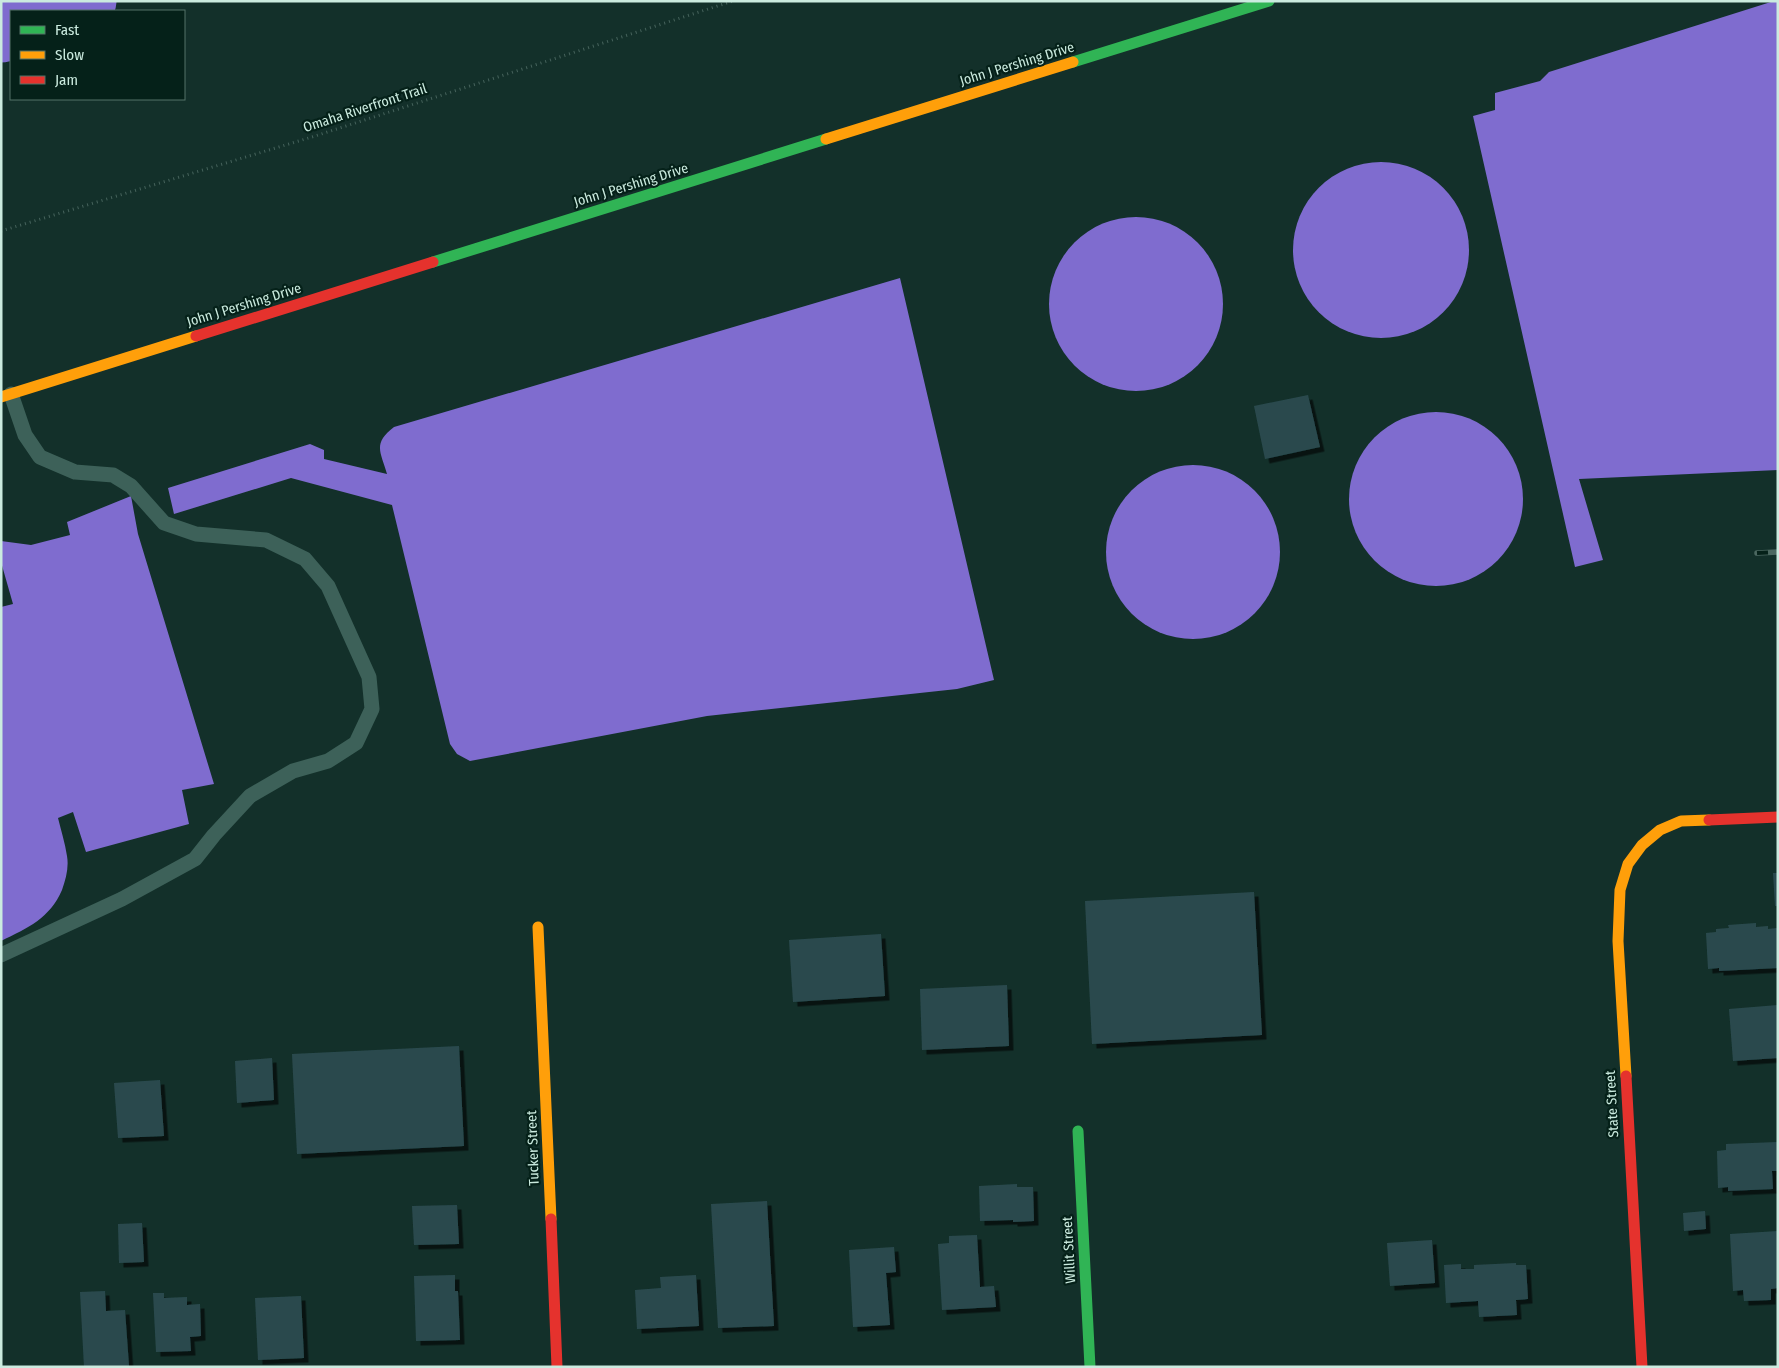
<svg xmlns="http://www.w3.org/2000/svg" width="1779" height="1368" font-family="'Fira Sans Condensed',sans-serif">
	<style>
		.water { fill: #7f6ccf }
		.lines { fill: none; stroke-linecap: round; stroke-linejoin: round }
		.river { stroke: #7f6ccf; stroke-width: 61 }
		.building { fill: #2a4a4e; filter: url(#shadow) }
		.path { stroke: #46635c; stroke-width: 3; stroke-dasharray: 1 4; stroke-linecap: butt }
		.lane { stroke: #3d6159; stroke-width: 15 }
		.fast { stroke: #30b455; stroke-width: 11 }
		.slow { stroke: #ff9f0a; stroke-width: 11 }
		.jam { stroke: #e5322d; stroke-width: 11 }
		.rail-casing { stroke: #4c6861; stroke-width: 5.5 }
		.rail { stroke: #052119; stroke-width: 4; stroke-dasharray: 11; stroke-linecap: butt }
		.labels { text-anchor: middle; dominant-baseline: central; stroke-width: 4.5; stroke-linejoin: round; paint-order: stroke }
		.street-label { font-size: 14px; fill: #cbebdf; stroke: #052119 }
	</style>
	<defs>
		<filter id="shadow"><feDropShadow dx="4.5" dy="4.5" stdDeviation="0" flood-color="#0009"/></filter>
	</defs>
	<rect width="100%" height="100%" fill="#13302a"/>
	<g class="water">
		<path d="M1,1H86L58,11H11V29L1,32Z"/>
		<path d="M1774,1H1778V470L1579,479L1603,560L1575,567L1473,116L1495,110V93L1540,81L1549,72Z"/>
		<circle cx="1381" cy="250" r="88"/>
		<circle cx="1136" cy="304" r="87"/>
		<path d="M900,278L994,680L957,689L707,716L470,761L457,754L450,744L392,505L291,478L174,514L168,488L310,444L324,450V459L387,474C381,452 372,444 394,427Z"/>
		<circle cx="1436" cy="499" r="87"/>
		<circle cx="1193" cy="552" r="87"/>
		<path d="M131,496L138,534L214,784L182,790L189,824L86,852L73,812L58,818C61,830 65,843 67,856C69,867 66,879 62,890C50,918 28,928 1,941V607L13,604L1,562V541L31,545L70,535L67,522Z"/>
	</g>
	<g class="lines">
		<g class="river">
			<path d="M58,11L86,1"/>
			<path d="M1,32L11,29"/>
		</g>
	</g>
	<g class="building">
		<path d="M1308,395L1320,447L1265,459L1254,406Z"/>
		<path d="M1773,873H1778V906H1775Z"/>
		<path d="M1254,892L1262,1035L1092,1044L1085,901Z"/>
		<path d="M1756,923V927L1768,926V929L1777,928L1778,968L1719,971V968L1708,969L1706,933L1716,932V929L1729,928L1728,925Z"/>
		<path d="M881,934L885,996L793,1002L789,940Z"/>
		<path d="M1007,985L1009,1046L922,1050L920,989Z"/>
		<path d="M1778,1005V1058L1733,1061L1729,1009Z"/>
		<path d="M459,1046L464,1146L297,1154L292,1054Z"/>
		<path d="M272,1058L274,1100L237,1103L235,1061Z"/>
		<path d="M160,1080L164,1136L118,1138L114,1083Z"/>
		<path d="M1778,1142V1171H1772L1773,1189L1728,1191V1187L1718,1188L1717,1151L1726,1150V1144Z"/>
		<path d="M1017,1184V1187H1033L1034,1221L1013,1222V1220L980,1221L979,1186Z"/>
		<path d="M767,1201L774,1326L718,1328L711,1204Z"/>
		<path d="M457,1205L459,1244L414,1245L412,1206Z"/>
		<path d="M1705,1211L1706,1229L1684,1231L1683,1213Z"/>
		<path d="M142,1223L144,1262L119,1263L118,1224Z"/>
		<path d="M1778,1231V1288L1771,1289V1300L1744,1301L1743,1290L1733,1291L1730,1234Z"/>
		<path d="M977,1235L980,1287L994,1286L996,1307L942,1310L938,1244L949,1243V1236Z"/>
		<path d="M1432,1240L1435,1283L1390,1286L1387,1243Z"/>
		<path d="M894,1247L896,1272L886,1273L890,1325L853,1327L849,1250Z"/>
		<path d="M1516,1263V1265H1526L1528,1299L1516,1300L1517,1315L1479,1317L1478,1301L1446,1303L1444,1265L1461,1264V1269H1474V1265Z"/>
		<path d="M455,1275V1291H458L460,1340L416,1341L414,1276Z"/>
		<path d="M696,1275L699,1326L637,1329L635,1290L661,1288L660,1277Z"/>
		<path d="M105,1291L106,1311L125,1310L129,1366L84,1367L80,1292Z"/>
		<path d="M153,1293H164V1298L187,1297V1305L200,1304L201,1336L190,1337L191,1351L156,1352Z"/>
		<path d="M301,1296L304,1358L258,1360L255,1298Z"/>
	</g>
	<g class="lines">
		<path class="path" d="M1,231L312,137L733,1"/>
		<path class="lane" d="M1,955L122,899L195,859L214,835L250,796L293,771L328,761L356,743L372,709L369,677L328,586L305,559L266,540L196,534L164,523L131,486L113,475L75,472L40,457L25,435L11,394"/>
		<g class="fast">
			<path d="M1073,62L1269,1"/>
			<path d="M433,262L826,139"/>
			<path d="M1078,1131L1090,1367"/>
		</g>
		<g class="slow">
			<path d="M826,139L1073,62"/>
			<path d="M1,397L196,336"/>
			<path d="M538,927L551,1219"/>
			<path d="M1626,1076L1618,941L1620,890L1628,864L1642,845L1660,830L1681,821L1709,820"/>
		</g>
		<g class="jam">
			<path d="M196,336L433,262"/>
			<path d="M1709,820L1778,817"/>
			<path d="M1626,1076L1642,1367"/>
			<path d="M551,1219L557,1367"/>
		</g>
		<g class="rail-casing">
			<path id="rail" d="M1757,553L1778,552"/>
		</g>
		<use href="#rail" class="rail"/>
	</g>
	<g class="labels">
		<g class="street-label">
			<text transform="translate(1017 64) rotate(-17)">John J Pershing Drive</text>
			<text transform="translate(365 108) rotate(-18)">Omaha Riverfront Trail</text>
			<text transform="translate(631 185) rotate(-17)">John J Pershing Drive</text>
			<text transform="translate(244 305) rotate(-17)">John J Pershing Drive</text>
			<text transform="translate(1612 1104) rotate(-93)">State Street</text>
			<text transform="translate(533 1148) rotate(-92)">Tucker Street</text>
			<text transform="translate(1069 1250) rotate(-93)">Willit Street</text>
		</g>
	</g>
	<rect width="1779" height="1368" fill="none" stroke="#cbebdf" stroke-width="5"/>
	<rect x="10" y="10" width="175" height="90" fill="#052119" stroke="#547268"/>
	<rect x="20" y="26" width="25" height="8" fill="#30b455" stroke="#547268"/>
	<text x="55" y="35" font-size="15" fill="#cbebdf">Fast</text>
	<rect x="20" y="51" width="25" height="8" fill="#ff9f0a" stroke="#547268"/>
	<text x="55" y="60" font-size="15" fill="#cbebdf">Slow</text>
	<rect x="20" y="76" width="25" height="8" fill="#e5322d" stroke="#547268"/>
	<text x="55" y="85" font-size="15" fill="#cbebdf">Jam</text>
</svg>
